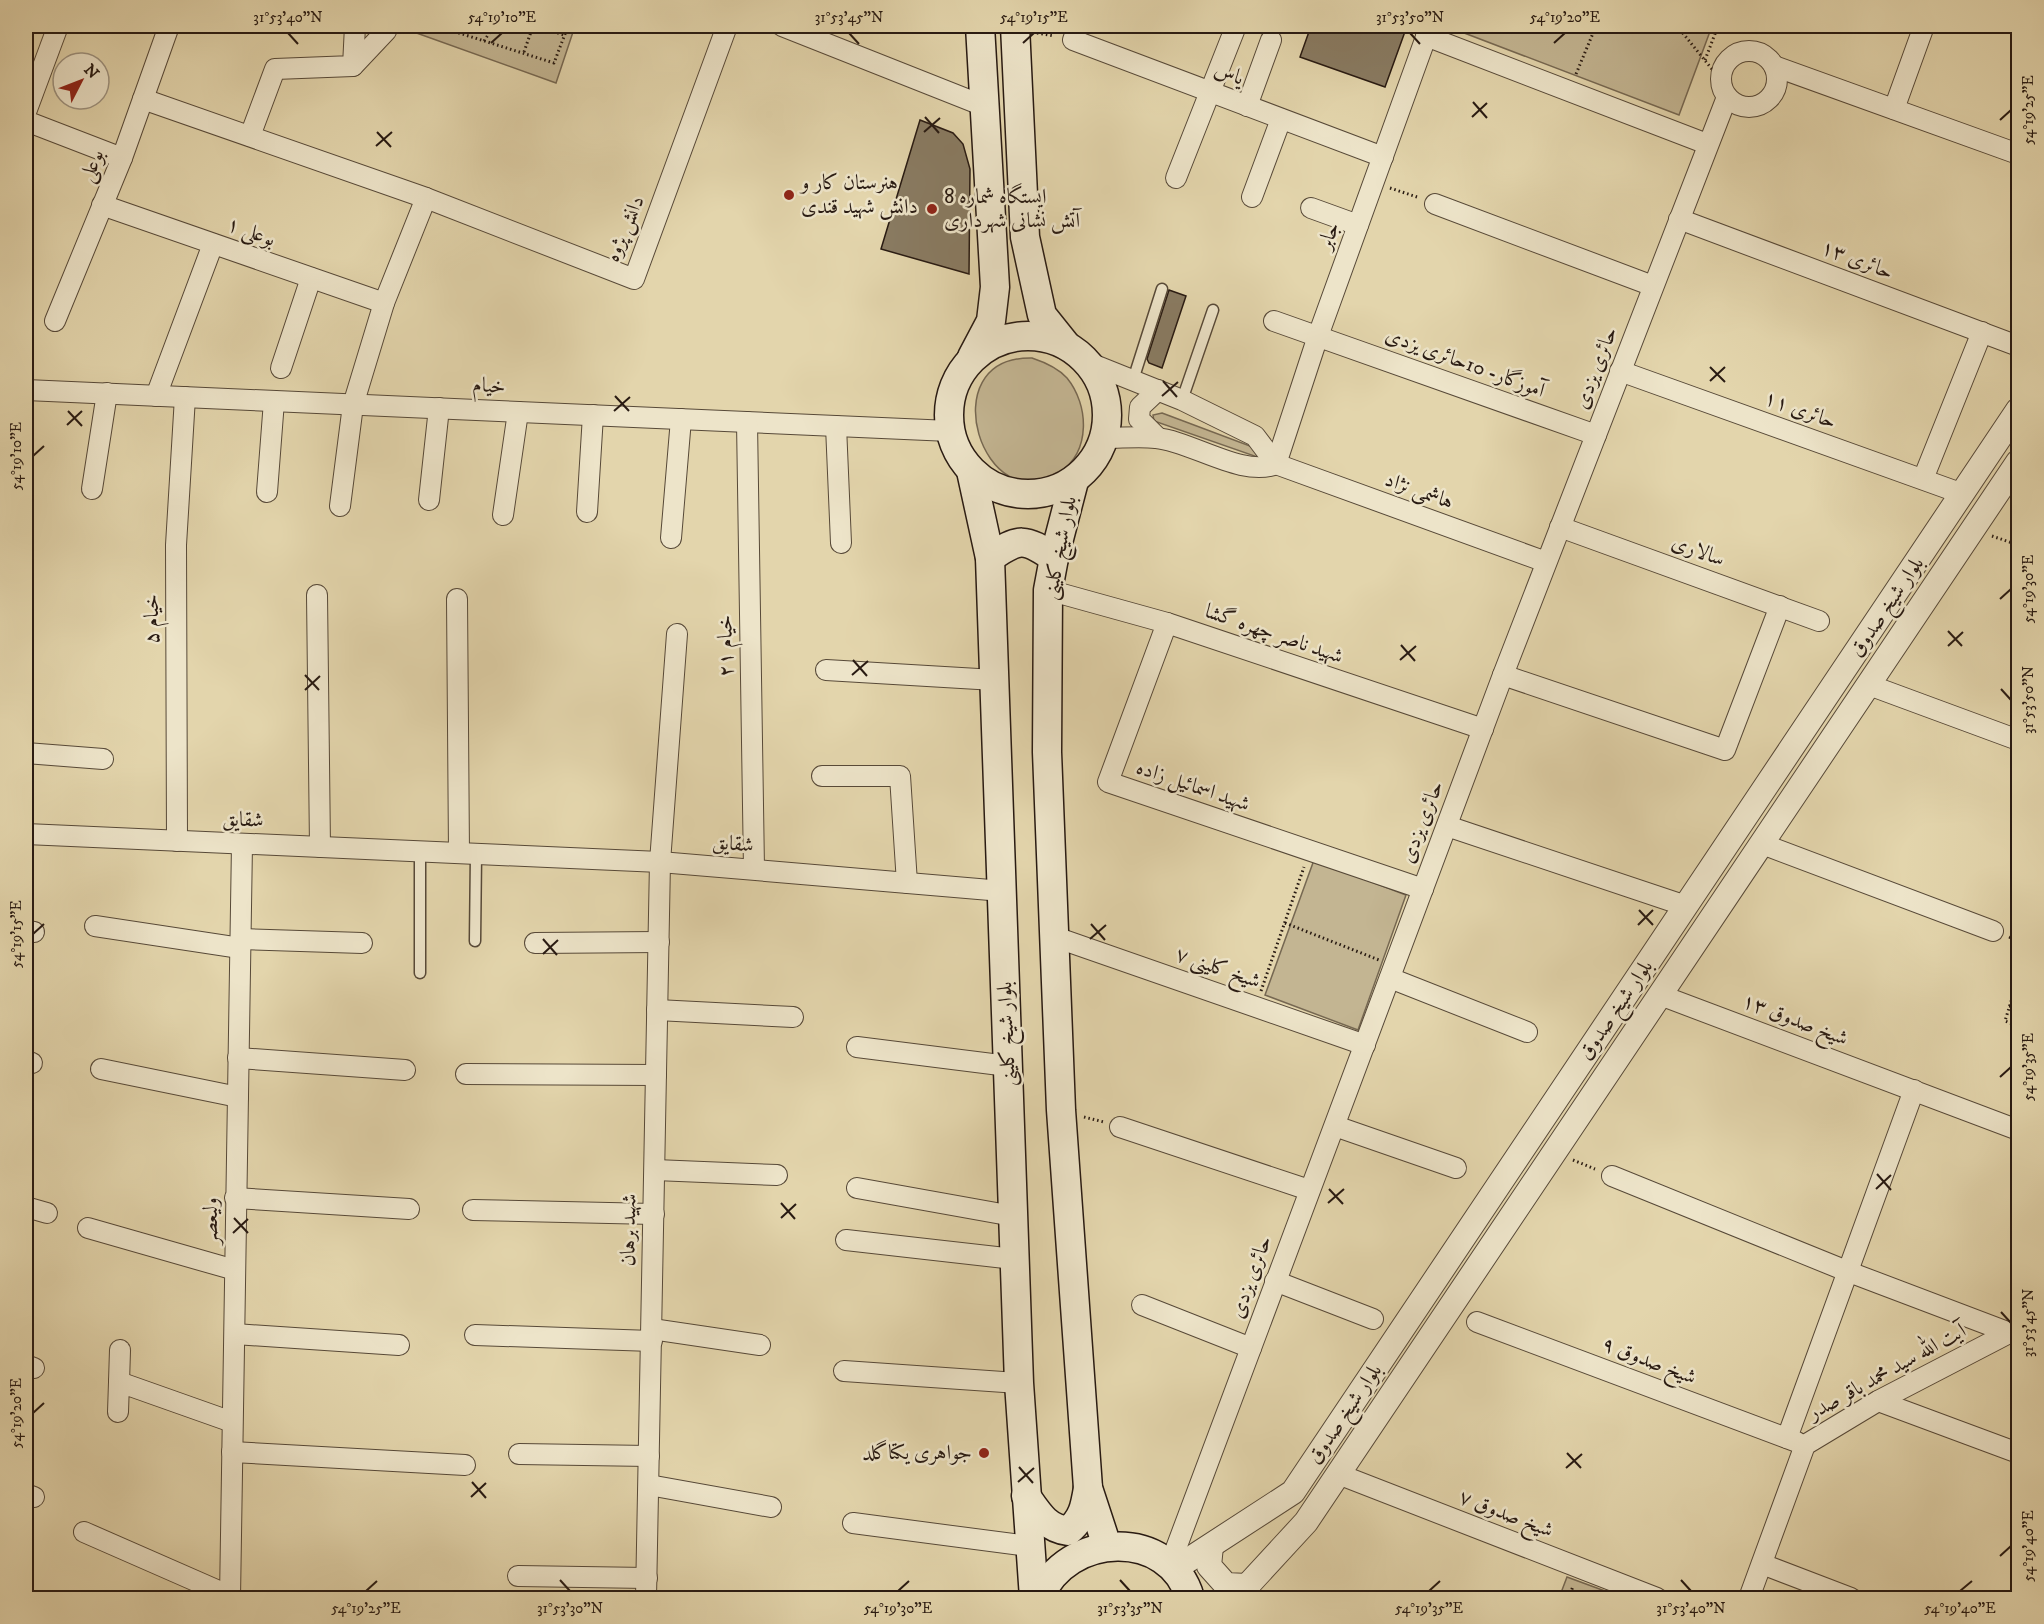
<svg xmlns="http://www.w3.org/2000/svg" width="2044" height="1624" font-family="'IM FELL DW Pica',Amiri,serif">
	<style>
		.green { fill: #c3b592; stroke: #766852; stroke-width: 1.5 }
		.building { fill: #897b62; stroke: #281a12; stroke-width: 1.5 }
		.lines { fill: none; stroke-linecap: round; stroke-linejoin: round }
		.service-casing { stroke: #574938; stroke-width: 13 }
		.minor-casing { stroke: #574938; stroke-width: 22 }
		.tertiary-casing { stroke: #574938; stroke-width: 26 }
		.secondary-casing { stroke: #281a12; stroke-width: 31 }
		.path { stroke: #281a12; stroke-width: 3; stroke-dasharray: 1.5 3; stroke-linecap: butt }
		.service { stroke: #ede4c9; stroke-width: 10 }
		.minor { stroke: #ede4c9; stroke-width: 20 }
		.tertiary { stroke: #ede4c9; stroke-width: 24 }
		.secondary { stroke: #ede4c9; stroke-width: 28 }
		.ticks { fill: none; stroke: #281a12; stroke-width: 2 }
		.poi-dot { fill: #8f2418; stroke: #ede4c9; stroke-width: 2 }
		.labels { text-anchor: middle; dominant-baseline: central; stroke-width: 5; stroke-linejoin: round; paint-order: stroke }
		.street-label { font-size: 21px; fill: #281a12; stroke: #ede4c9 }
		.poi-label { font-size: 21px; fill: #281a12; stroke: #ede4c9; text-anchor: start }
		.neatline { fill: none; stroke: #281a12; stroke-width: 2 }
		.ticks-label { font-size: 15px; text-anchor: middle; fill: #281a12 }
	</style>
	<rect width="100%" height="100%" fill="#e3d5ac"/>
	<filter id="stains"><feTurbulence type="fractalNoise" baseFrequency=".00333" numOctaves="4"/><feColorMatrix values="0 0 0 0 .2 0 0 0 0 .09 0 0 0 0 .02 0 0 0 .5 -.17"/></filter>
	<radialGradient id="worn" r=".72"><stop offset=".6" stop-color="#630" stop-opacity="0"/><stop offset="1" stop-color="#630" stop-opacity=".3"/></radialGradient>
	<g class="green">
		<path d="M397,26H575L556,83Z"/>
		<path d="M1461,26H1712L1679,115L1459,31Z"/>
		<path d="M1032,358C1044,362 1058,368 1067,378C1089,405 1091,451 1060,472C984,525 929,356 1032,358Z"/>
		<path d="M1162,413L1266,452L1260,458L1154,421L1153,415Z"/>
		<path d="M1314,860L1406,895L1358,1030L1265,995Z"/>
		<path d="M1567,1577L1624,1598H1559Z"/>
	</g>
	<g class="building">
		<path d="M1311,26H1407L1385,87L1300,57Z"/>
		<path d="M920,120L953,133L963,144L970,169L969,274L881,249Z"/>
		<path d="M1169,290L1186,296L1162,368L1149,363L1147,359Z"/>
	</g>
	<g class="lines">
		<g class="service-casing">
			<g id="service">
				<path d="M1133,380L1162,289"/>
				<path d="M1182,400L1213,310"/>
				<path d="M475,941L476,854"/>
				<path d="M420,973V851"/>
			</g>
		</g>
		<g class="minor-casing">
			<g id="minor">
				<path d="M782,26L984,106"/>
				<path d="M1078,26L1073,40L1383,157"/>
				<path d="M1426,36L1707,144"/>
				<circle cx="1749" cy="79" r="28"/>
				<path d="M353,66L386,31L388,26"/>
				<path d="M1774,66L2018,154"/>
				<path d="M143,99L426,198L634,279L727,26"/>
				<path d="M1247,106L1271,40"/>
				<path d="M1894,109L1924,26"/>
				<path d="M26,112L58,26"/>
				<path d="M26,121L122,158"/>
				<path d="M250,136L275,69L353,66L355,26"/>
				<path d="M1176,178L1236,26"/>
				<path d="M1252,197L1281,119"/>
				<path d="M1435,204L1653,286"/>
				<path d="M102,205L384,303"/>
				<path d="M1311,208L1358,225"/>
				<path d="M1679,219L2018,346"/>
				<path d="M55,321L122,158L169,26"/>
				<path d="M1274,321L1596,435"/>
				<path d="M1087,362L1182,400L1255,436L1276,464"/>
				<path d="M281,368L311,278"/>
				<path d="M1620,371L1963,494"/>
				<path d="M26,390L950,431"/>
				<path d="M156,396L213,244"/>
				<path d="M747,422L754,869"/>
				<path d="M836,426L841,543"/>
				<path d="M1105,438C1122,438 1140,436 1156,438C1191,441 1243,478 1276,464"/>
				<path d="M1158,438L1139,419L1140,407L1158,390"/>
				<path d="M1276,464L1318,336L1430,26"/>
				<path d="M1276,464L1546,562"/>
				<path d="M1923,479L1982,332"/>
				<path d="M92,489L107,393"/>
				<path d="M267,492L274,401"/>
				<path d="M429,500L439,408"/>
				<path d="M340,506L353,405L384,303L426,198"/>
				<path d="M587,512L593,415"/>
				<path d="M503,515L518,412"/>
				<path d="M1560,527L1819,621"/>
				<path d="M671,538L681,419"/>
				<path d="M1048,590L1167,623L1483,729"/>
				<path d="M317,595L320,847"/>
				<path d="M457,599L459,853"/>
				<path d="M1167,623L1108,782L1423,889"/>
				<path d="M826,670L995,680"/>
				<path d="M1503,675L1725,750L1780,606"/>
				<path d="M1869,685L2018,740"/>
				<path d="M26,753L103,759"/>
				<path d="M822,776H900L907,883"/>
				<path d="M1447,826L1686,906"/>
				<path d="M26,834L660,862L1002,891"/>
				<path d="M177,841L176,545L185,397"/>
				<path d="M1762,844L1993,931"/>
				<path d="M95,926L240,948"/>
				<path d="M26,931L34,932"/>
				<path d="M1055,937L1365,1045"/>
				<path d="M241,939L362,943"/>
				<path d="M535,943L659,942"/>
				<path d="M1390,978L1527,1032"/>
				<path d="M1660,995L2018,1130"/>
				<path d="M657,1010L793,1017"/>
				<path d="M857,1047L1008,1066"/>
				<path d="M238,1058L405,1070"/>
				<path d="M26,1061L32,1063"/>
				<path d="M101,1069L238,1097"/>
				<path d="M466,1074L656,1075"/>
				<path d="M1335,1126L1456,1168"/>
				<path d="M1120,1127L1309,1190"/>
				<path d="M655,1170L777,1175"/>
				<path d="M1612,1176L1849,1272L2018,1336"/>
				<path d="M857,1188L1013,1216"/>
				<path d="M235,1198L409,1209"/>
				<path d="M26,1207L47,1213"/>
				<path d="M473,1210L654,1214"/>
				<path d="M88,1228L235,1270"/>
				<path d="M846,1240L1014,1259"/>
				<path d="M1275,1281L1373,1319"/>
				<path d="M1142,1305L1251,1348"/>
				<path d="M1477,1322L1797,1442"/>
				<path d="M652,1329L760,1345"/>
				<path d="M235,1334L399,1345"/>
				<path d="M475,1335L652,1341"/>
				<path d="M26,1365L34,1368"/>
				<path d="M844,1371L1019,1383"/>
				<path d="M119,1382L120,1350"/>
				<path d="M1878,1401L2018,1453"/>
				<path d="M118,1412L119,1382L232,1422"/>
				<path d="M1787,1438L1914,1090"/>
				<path d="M232,1452L465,1465"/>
				<path d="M519,1454L649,1456"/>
				<path d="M1338,1474L1657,1598"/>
				<path d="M649,1485L771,1507"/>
				<path d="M26,1494L34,1497"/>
				<path d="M853,1523L1028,1546"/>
				<path d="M84,1532L230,1596"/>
				<path d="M1762,1564L1851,1598"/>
				<path d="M1169,1567L1503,675L1727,97"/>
				<path d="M518,1576L647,1578"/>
				<path d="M230,1598L242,844"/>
				<path d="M646,1598L660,862L677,634"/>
				<path d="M1749,1598L1805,1445L1878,1401L2009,1333"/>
			</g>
		</g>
		<g class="tertiary-casing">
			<g id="tertiary">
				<path d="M1211,1546L1209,1566L1226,1585L1247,1586"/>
				<path d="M1173,1570L1293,1492L2018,410"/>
				<path d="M1236,1598L1306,1522L2018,462"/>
			</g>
		</g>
		<g class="secondary-casing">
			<g id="secondary">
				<path d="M1015,26L1025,237L1042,315L1066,345"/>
				<circle cx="1028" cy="415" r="79"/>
				<path d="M972,357L991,321L995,287L980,26"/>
				<path d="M971,471L990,558L1019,1383L1034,1598"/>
				<path d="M1074,481L1054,558L1048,590L1047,752L1061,1110L1088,1488L1107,1546"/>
				<path d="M990,558C1019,537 1025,538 1054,558"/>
				<path d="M1026,1496C1038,1513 1046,1528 1068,1531C1083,1519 1085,1506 1088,1488"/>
				<path d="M1039,1598C1067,1531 1170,1528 1190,1598"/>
			</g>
		</g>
		<g class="path">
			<path d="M437,26L554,63L568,26"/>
			<path d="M536,26L564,35"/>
			<path d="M1677,26L1720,79"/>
			<path d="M1037,33L1054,36"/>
			<path d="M484,41L494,26"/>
			<path d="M524,52L533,26"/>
			<path d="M1705,60L1718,26"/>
			<path d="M1576,74L1596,26"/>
			<path d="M1390,188L1417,197"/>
			<path d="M1992,536L2018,545"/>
			<path d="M1285,923L1379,960"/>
			<path d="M2009,937L2018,941"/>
			<path d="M2018,979L2005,1021L2018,1026"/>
			<path d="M1261,991L1304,867"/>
			<path d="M2009,1006L2018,1007"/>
			<path d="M1084,1117L1104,1122"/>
			<path d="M1573,1160L1595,1169"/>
			<path d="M1569,1598L1573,1586"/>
		</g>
		<use href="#service" class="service"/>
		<use href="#minor" class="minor"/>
		<use href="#tertiary" class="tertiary"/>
		<use href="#secondary" class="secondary"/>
	</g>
	<path class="ticks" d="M288,33L298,44M849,33L859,44M1410,33L1420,44M491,43L502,33M1023,43L1034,33M1554,43L1565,33M1473,102L1487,118M925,117L939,133M1472,117L1487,103M2000,120L2011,110M377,132L391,147M924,132L940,118M376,146L392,132M1710,367L1725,382M1163,381L1177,397M1710,381L1725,367M615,396L629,411M1162,396L1178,382M68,411L82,426M614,411L630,397M67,425L82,411M33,456L44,446M2000,599L2011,589M1948,631L1962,646M1401,645L1415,661M1948,646L1963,632M853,660L867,676M1400,660L1416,646M305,675L319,690M852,675L868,661M2001,689L2011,700M305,690L320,676M1639,910L1653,925M1091,924L1105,940M1638,925L1653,910M33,934L44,924M543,939L557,955M1090,939L1106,925M543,954L558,940M2000,1077L2011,1067M1877,1174L1891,1190M1329,1189L1343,1204M1876,1189L1891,1175M781,1203L795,1219M1328,1203L1344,1189M234,1218L248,1233M781,1218L796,1204M233,1233L248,1219M2001,1312L2011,1323M33,1413L44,1403M1567,1453L1581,1468M1019,1467L1033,1483M1566,1468L1582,1454M472,1482L486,1498M1018,1482L1034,1468M471,1497L486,1483M2000,1556L2011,1546M560,1580L570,1591M1120,1580L1130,1591M1681,1580L1691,1591M366,1591L377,1581M898,1591L909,1581M1429,1591L1440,1581M1960,1591L1972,1581"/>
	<g class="poi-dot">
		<circle cx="789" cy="195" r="6"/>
		<circle cx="932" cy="209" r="6"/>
		<circle cx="984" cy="1453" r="6"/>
	</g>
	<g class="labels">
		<g class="street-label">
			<text transform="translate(1229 74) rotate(21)">یاس</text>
			<text transform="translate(92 166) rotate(-68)">بوعلی</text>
			<text transform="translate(625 229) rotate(-67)">دانش پژوه</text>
			<text transform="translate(251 232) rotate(20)">۱ بوعلی</text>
			<text transform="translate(1329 236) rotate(-70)">جابر</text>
			<text transform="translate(1857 260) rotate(21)">حائری ۱۳</text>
			<text transform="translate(1465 363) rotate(20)">آموزگار- 10حائری یزدی</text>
			<text transform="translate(1596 368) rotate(-69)">حائری یزدی</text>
			<text transform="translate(489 386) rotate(3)">خیام</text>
			<text transform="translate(1800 410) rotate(20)">حائری ۱۱</text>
			<text transform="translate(1419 491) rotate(20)">هاشمی نژاد</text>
			<text transform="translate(1060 548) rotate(-79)">بلوار شیخ کلینی</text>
			<text transform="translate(1698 551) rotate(20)">سالاری</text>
			<text transform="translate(1887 607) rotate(-56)">بلوار شیخ صدوق</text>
			<text transform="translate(152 619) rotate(-90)">خیام ۵</text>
			<text transform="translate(1274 634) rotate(19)">شهید ناصر چهره گشا</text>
			<text transform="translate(726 646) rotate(-91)">خیام ۲۱</text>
			<text transform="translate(1193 786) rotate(19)">شهید اسمائیل زاده</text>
			<text transform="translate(243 820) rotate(2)">شقایق</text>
			<text transform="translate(1422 822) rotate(-69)">حائری یزدی</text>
			<text transform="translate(733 844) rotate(5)">شقایق</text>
			<text transform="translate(1218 968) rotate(19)">شیخ کلینی ۷</text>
			<text transform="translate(1616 1010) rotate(-56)">بلوار شیخ صدوق</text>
			<text transform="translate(1795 1020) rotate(21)">شیخ صدوق ۱۳</text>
			<text transform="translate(1007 1034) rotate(-92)">بلوار شیخ کلینی</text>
			<text transform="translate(211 1221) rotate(-90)">ولیعصر</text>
			<text transform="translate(629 1230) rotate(-89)">شهید برهان</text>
			<text transform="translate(1251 1277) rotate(-70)">حائری یزدی</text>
			<text transform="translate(1649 1361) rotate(21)">شیخ صدوق ۹</text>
			<text transform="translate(1887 1372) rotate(-29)">آیت الله سید محمد باقر صدر</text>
			<text transform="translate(1345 1414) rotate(-56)">بلوار شیخ صدوق</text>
			<text transform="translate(1506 1514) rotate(21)">شیخ صدوق ۷</text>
		</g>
		<g class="poi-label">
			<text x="801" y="183">هنرستان کار و<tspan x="801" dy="24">دانش شهید قندی</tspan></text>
			<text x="944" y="197">ایستگاه شماره 8<tspan x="944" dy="24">آتش نشانی شهرداری</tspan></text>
			<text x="972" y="1453" text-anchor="end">جواهری یکتاگلد</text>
		</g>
	</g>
	<rect width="2044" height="1624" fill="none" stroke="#e3d5ac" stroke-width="66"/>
	<g transform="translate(81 81) rotate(48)"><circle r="28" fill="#ede4c9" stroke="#9e9380" stroke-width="1.5"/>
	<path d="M0-4.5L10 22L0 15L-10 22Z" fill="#8f2418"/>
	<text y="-9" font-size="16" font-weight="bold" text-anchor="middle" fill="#281a12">N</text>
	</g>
	<rect x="33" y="33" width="1978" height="1558" class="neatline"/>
	<g class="ticks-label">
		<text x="288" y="22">31°53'40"N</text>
		<text x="502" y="22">54°19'10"E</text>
		<text x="849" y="22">31°53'45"N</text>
		<text x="1034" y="22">54°19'15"E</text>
		<text x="1410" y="22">31°53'50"N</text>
		<text x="1565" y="22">54°19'20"E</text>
		<text transform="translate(2028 110) rotate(-90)" y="5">54°19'25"E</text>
		<text transform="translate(16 456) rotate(-90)" y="5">54°19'10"E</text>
		<text transform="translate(2028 589) rotate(-90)" y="5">54°19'30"E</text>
		<text transform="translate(2028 700) rotate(-90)" y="5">31°53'50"N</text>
		<text transform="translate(16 934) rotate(-90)" y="5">54°19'15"E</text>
		<text transform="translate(2028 1067) rotate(-90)" y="5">54°19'35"E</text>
		<text transform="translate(2028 1323) rotate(-90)" y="5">31°53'45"N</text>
		<text transform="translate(16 1413) rotate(-90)" y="5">54°19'20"E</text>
		<text transform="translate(2028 1546) rotate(-90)" y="5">54°19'40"E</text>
		<text x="366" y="1613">54°19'25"E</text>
		<text x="570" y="1613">31°53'30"N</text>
		<text x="898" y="1613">54°19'30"E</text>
		<text x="1130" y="1613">31°53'35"N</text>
		<text x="1429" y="1613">54°19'35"E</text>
		<text x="1691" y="1613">31°53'40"N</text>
		<text x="1960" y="1613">54°19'40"E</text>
	</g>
	<rect width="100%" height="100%" filter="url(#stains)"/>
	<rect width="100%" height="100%" fill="url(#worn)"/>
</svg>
